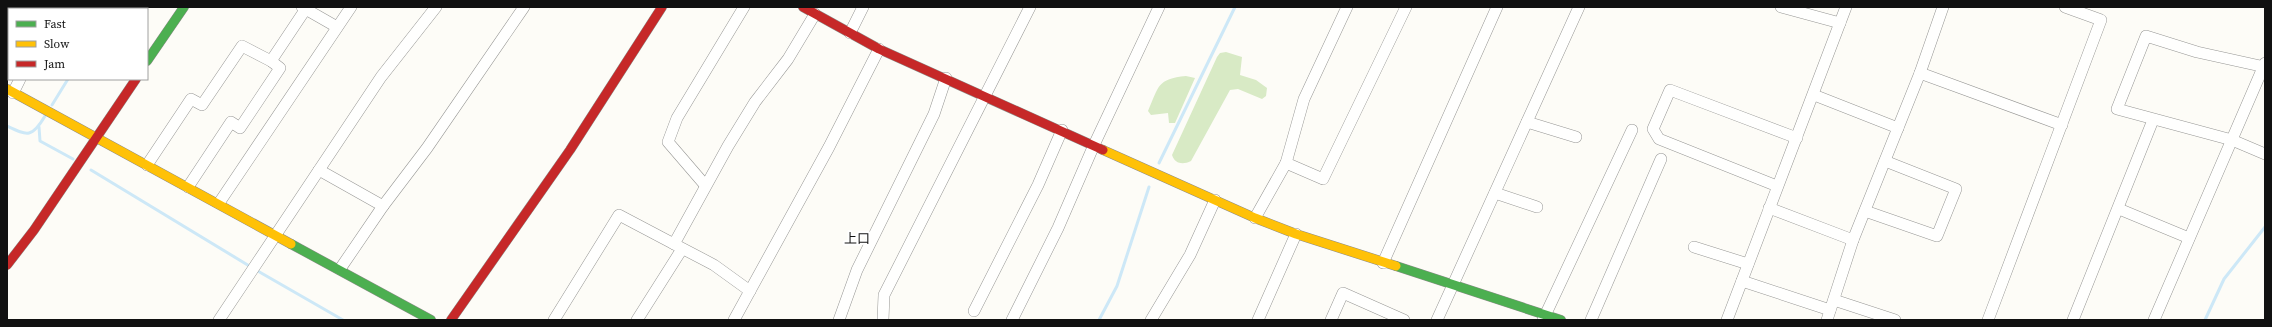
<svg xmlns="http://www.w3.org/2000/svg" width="2272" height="327" font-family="'Source Serif 4','Noto Sans JP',serif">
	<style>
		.forest { fill: #d8eac5 }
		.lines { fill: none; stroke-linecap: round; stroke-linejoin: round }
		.stream { stroke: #cde8f7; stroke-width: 3 }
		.street-casing { stroke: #979795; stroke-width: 12 }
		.fast-casing { stroke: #8e8d8b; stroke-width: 10 }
		.slow-casing { stroke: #8e8d8b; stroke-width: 10 }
		.jam-casing { stroke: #8e8d8b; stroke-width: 10 }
		.street { stroke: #fffffe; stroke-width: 11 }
		.fast { stroke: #4caf50; stroke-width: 9 }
		.slow { stroke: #ffc107; stroke-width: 9 }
		.jam { stroke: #c62828; stroke-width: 9 }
		.labels { text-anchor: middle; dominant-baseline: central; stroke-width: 4; stroke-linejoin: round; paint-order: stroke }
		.neighbourhood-label { font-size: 13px; fill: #111; stroke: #fff }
	</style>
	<rect width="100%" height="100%" fill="#fdfcf7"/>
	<g class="forest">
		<path d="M1226,52L1242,57L1240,75L1256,80L1267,88L1266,96L1262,99L1238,89L1230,90L1191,161C1183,165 1175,164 1172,155L1217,57L1220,53Z"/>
		<path d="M1186,76L1195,78L1175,123H1169L1168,113L1151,115L1148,111C1159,86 1157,79 1186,76Z"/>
	</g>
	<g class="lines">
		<g class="stream">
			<path d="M112,9L113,7"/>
			<path d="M52,105L68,79"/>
			<path d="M7,126C28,136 32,138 45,116"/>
			<path d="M39,127L40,141L73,159"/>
			<path d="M1159,163L1235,7"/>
			<path d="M91,170L251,267"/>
			<path d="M256,270L343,320"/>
			<path d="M1099,320L1117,286L1149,187"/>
			<path d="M2205,320L2224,279L2265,227"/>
		</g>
		<g class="street-casing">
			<g id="street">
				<path d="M302,7L337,27"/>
				<path d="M1781,7L1840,23"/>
				<path d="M17,9L18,7"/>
				<path d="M55,9L56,7"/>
				<path d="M7,27L9,24"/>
				<path d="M850,33L863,7"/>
				<path d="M2265,67L2197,52L2146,36L2117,109L2232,140L2265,154"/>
				<path d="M1920,73L2062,125"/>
				<path d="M13,93L20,79"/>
				<path d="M1814,95L1898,128"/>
				<path d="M1527,122L1576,137"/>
				<path d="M1286,163L1304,99L1347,7"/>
				<path d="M147,165L191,99L202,105L242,46L271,61L307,7"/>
				<path d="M319,170L381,77L436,7"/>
				<path d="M705,185L668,142L677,118L744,7"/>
				<path d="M1777,186L1659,139L1653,129L1670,90L1797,138"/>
				<path d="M188,187L231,122L240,128L280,68L271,61"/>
				<path d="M1495,193L1537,207"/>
				<path d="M219,203L351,7"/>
				<path d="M383,206L427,148L524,7"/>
				<path d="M1769,208L1853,240"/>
				<path d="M2119,209L2189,238"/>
				<path d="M1865,211L1937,236L1956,189L1885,161"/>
				<path d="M1255,218L1286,163L1323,179L1406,7"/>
				<path d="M1694,247L1748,264"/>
				<path d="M1383,263L1497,7"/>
				<path d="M1742,281L1830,310"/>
				<path d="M750,291L714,265L674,244L728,146L755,102L788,59L815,14"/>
				<path d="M1834,300L1895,320"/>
				<path d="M974,311L1038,185L1062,130"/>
				<path d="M219,320L319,170L383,206L340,269"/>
				<path d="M554,320L619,215L674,244"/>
				<path d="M637,320L682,249"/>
				<path d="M734,320L829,147L879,49"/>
				<path d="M839,320L857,270L934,114L946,78"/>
				<path d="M883,320L884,295L1030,7"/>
				<path d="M1012,320L1058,228L1094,145L1159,7"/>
				<path d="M1151,320L1190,255L1215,200"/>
				<path d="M1258,320L1296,234"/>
				<path d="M1331,320L1343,293L1404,320"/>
				<path d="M1437,320L1579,7"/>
				<path d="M1543,320L1632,130"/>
				<path d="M1591,320L1661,159"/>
				<path d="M1727,320L1846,7"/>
				<path d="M1827,320L1853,240L1920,73L1943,7"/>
				<path d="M1988,320L2101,20L2065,7"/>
				<path d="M2073,320L2153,120"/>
				<path d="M2154,320L2265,63"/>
			</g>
		</g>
		<g class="fast-casing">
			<g id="fast">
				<path d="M147,61L184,7"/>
				<path d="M291,244L431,320"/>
				<path d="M1396,266L1561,320"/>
			</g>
		</g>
		<g class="slow-casing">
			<g id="slow">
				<path d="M7,89L291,244"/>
				<path d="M1103,150L1255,218L1296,234L1396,266"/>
			</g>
		</g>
		<g class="jam-casing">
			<g id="jam">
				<path d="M803,7L879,49L1103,150"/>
				<path d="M7,265L34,230L136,79"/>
				<path d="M451,320L570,150L662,7"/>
			</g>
		</g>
		<use href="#street" class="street"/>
		<use href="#fast" class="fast"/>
		<use href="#slow" class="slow"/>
		<use href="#jam" class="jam"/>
	</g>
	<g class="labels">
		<g class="neighbourhood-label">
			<text x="857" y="238">上口</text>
		</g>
	</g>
	<rect width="2272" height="327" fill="none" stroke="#111111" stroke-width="16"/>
	<rect x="8" y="8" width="140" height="72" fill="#ffffff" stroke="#a0a0a0"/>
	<rect x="16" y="21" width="20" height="6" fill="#4caf50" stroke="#a0a0a0"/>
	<text x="44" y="28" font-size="12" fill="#111111">Fast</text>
	<rect x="16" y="41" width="20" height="6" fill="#ffc107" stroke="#a0a0a0"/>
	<text x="44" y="48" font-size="12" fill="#111111">Slow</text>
	<rect x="16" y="61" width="20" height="6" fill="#c62828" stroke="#a0a0a0"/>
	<text x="44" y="68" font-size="12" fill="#111111">Jam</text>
</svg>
